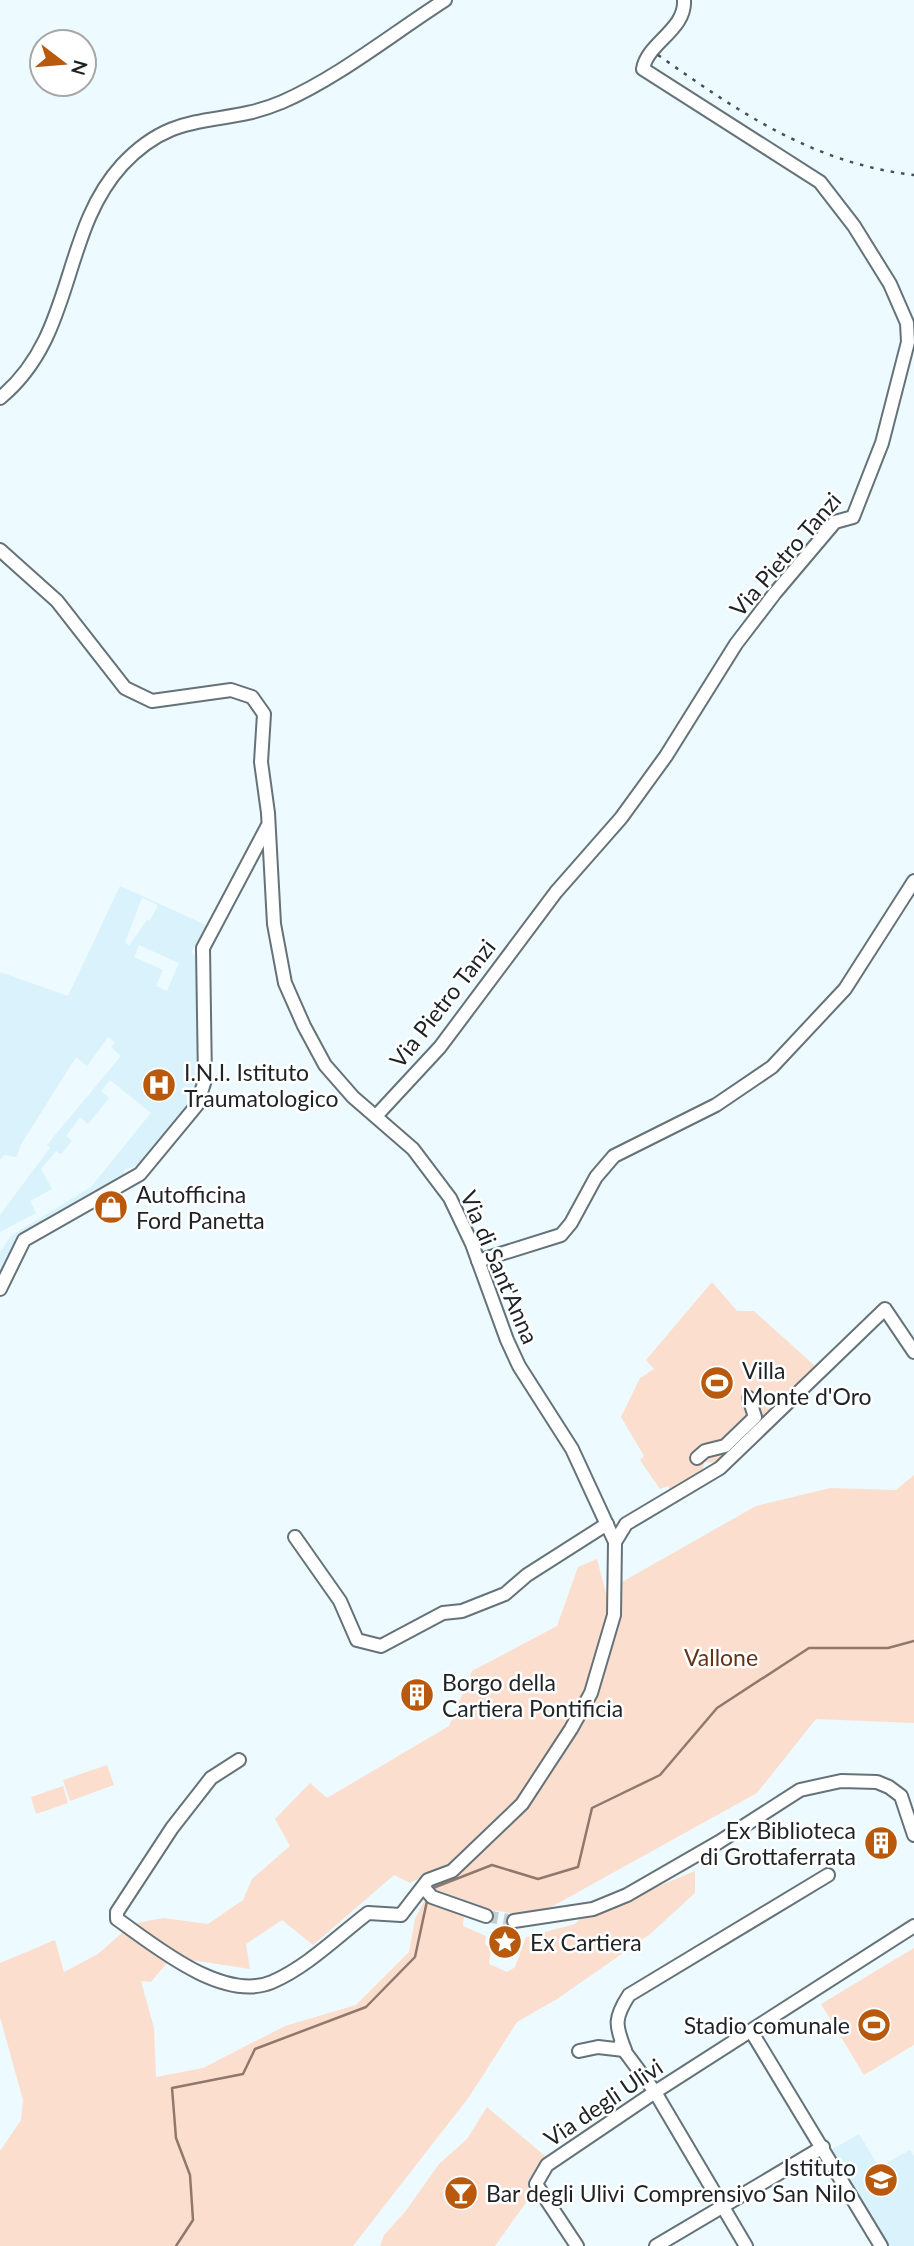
<svg xmlns="http://www.w3.org/2000/svg" width="914" height="2246" font-family="Lato,sans-serif">
	<style>
		.built { fill: #d9f2fb; fill-rule: evenodd }
		.green { fill: #fcdece }
		.lines { fill: none; stroke-linecap: round; stroke-linejoin: round }
		.stream { stroke: #90796c; stroke-width: 2.5 }
		.minor-tunnel { stroke: #c4cfd3; stroke-width: 12; stroke-dasharray: 12 6; stroke-linecap: butt }
		.minor-casing { stroke: #657378; stroke-width: 16 }
		.minor { stroke: #fff; stroke-width: 12 }
		.rail { stroke: #494f52; stroke-width: 2.5; stroke-dasharray: 3.5 7; stroke-linecap: butt }
		.labels { text-anchor: middle; dominant-baseline: central; stroke-width: 5; stroke-linejoin: round; paint-order: stroke }
		.street-label { font-size: 23px; fill: #1e2325; stroke: #fff }
		.poi-label { font-size: 23px; fill: #1e2325; stroke: #fff; text-anchor: start }
		.park-label { font-size: 23px; fill: #633416; stroke: #fff }
	</style>
	<rect width="100%" height="100%" fill="#edfaff"/>
	<g class="built">
		<path d="M120,886L208,926L191,952L200,960L201,1081L198,1096L145,1163L124,1170V1175L20,1236L0,1278V1252L11,1236L91,1187L151,1113L110,1080L101,1091L109,1098L88,1124L80,1117L66,1136L72,1141L61,1154L56,1151L41,1169L52,1189L30,1201L36,1213L0,1232V1215L50,1148L47,1145L121,1056L111,1047L115,1042L108,1037L87,1066L76,1057L20,1146L17,1157L4,1155L0,1160V972L68,996ZM142,898L158,905L150,921L147,920L129,946L125,942ZM139,945L179,963L167,991L156,986L163,970L134,957Z"/>
		<path d="M859,2134L879,2167L910,2150L914,2156V2246H886L831,2150Z"/>
	</g>
	<g class="green">
		<path d="M712,1282L737,1311H754L815,1366L718,1463L704,1462L703,1470L670,1490L668,1486L660,1489L640,1460L644,1456L621,1417L640,1378L654,1369L646,1360Z"/>
		<path d="M914,1475V1723L816,1719L757,1793L533,1917L492,1910L434,1889L525,1811L594,1697L622,1582L756,1506L830,1488L896,1490Z"/>
		<path d="M597,1559L609,1605L588,1691L518,1801L452,1862L410,1883L394,1875L313,1945L282,1920L246,1944L250,1969L184,1959L176,1952L151,1982L141,1981L154,2028L156,2077L203,2068L285,2026L356,2005L409,1952L415,1919L425,1899L464,1914L463,1926L486,1936L485,1944L491,1949L489,1964L507,1972L515,1967L526,1937L575,1924L581,1918L695,1871V1893L649,1935L557,1999L517,2022L469,2097L353,2246H0V2151L21,2120L23,2100L0,2017V1963L55,1940L64,1972L98,1954L132,1924L163,1918L208,1924L243,1900L252,1879L290,1846L275,1819L310,1783L327,1798L449,1726L472,1671L557,1626L578,1567Z"/>
		<path d="M107,1765L114,1785L70,1801L63,1780Z"/>
		<path d="M63,1786L68,1803L36,1814L31,1797Z"/>
		<path d="M914,1948V2045L864,2075L821,2004Z"/>
		<path d="M487,2107L545,2156L528,2181L535,2190L495,2246H380L384,2235L405,2212L439,2164L467,2139Z"/>
	</g>
	<g class="lines">
		<g class="stream">
			<path d="M433,1888L492,1865L538,1879L578,1867L592,1808L660,1775L717,1708L809,1648H888L914,1641"/>
			<path d="M176,2246L193,2220L190,2175L176,2138L172,2088L243,2074L255,2049L366,2007L415,1957L427,1901"/>
		</g>
		<path class="minor-tunnel" d="M486,1916L514,1921"/>
		<g class="minor-casing">
			<g id="minor">
				<path d="M0,398C76,336 60,233 122,165C177,106 219,129 282,102C339,77 392,34 445,0"/>
				<path d="M0,550L57,601L125,688L152,701L231,690L252,697L264,714L261,762L268,813L274,924L285,983L304,1026L325,1065L353,1097L413,1149L450,1198L472,1244L507,1340L519,1366L572,1449L615,1542L614,1615L591,1693L571,1729L522,1804L452,1871L428,1880L401,1915L368,1913C338,1936 307,1967 272,1982C223,2003 154,1945 117,1919V1912L172,1828L211,1778L239,1760"/>
				<path d="M377,1115L440,1047L556,892L621,818L666,756L736,644L775,593L835,522L853,517L882,443L908,342L907,323L890,284L854,226L820,182L643,69C647,43 686,30 684,0"/>
				<path d="M478,1261L561,1235L571,1223L596,1177L614,1156L716,1105L772,1067L845,989L914,881"/>
				<path d="M0,1289L24,1240L140,1174L197,1105L205,1080L203,948L267,827"/>
				<path d="M697,1458L705,1451L725,1446L755,1417L749,1398"/>
				<path d="M295,1537L340,1601L357,1640L381,1646L443,1613L462,1611L505,1594L527,1575L607,1524"/>
				<path d="M615,1542L626,1524L720,1468L885,1309L914,1352"/>
				<path d="M425,1889L432,1897L486,1916"/>
				<path d="M514,1921L593,1909L627,1895L719,1842L800,1790L841,1781L877,1782L889,1787L901,1796L914,1835"/>
				<path d="M751,2031L881,2246"/>
				<path d="M620,2045L655,2092L746,2246"/>
				<path d="M625,2050C615,2025 614,2018 629,1995L828,1875"/>
				<path d="M579,2051L598,2047L624,2050"/>
				<path d="M577,2246L536,2184L547,2165L655,2092L914,1926"/>
				<path d="M656,2246L823,2147"/>
			</g>
		</g>
		<use href="#minor" class="minor"/>
		<path class="rail" d="M658,55C739,112 812,163 914,175"/>
	</g>
	<defs>
		<g id="hospital-disc" transform="scale(1.75)"><circle r="9.5" fill="#b8590e" stroke="#fff"/><path d="M-5-5h3v3.5h4V-5h3V5h-3V1.5h-4V5h-3Z" fill="#fff"/></g>
		<g id="shop-disc" transform="scale(1.75)"><circle r="9.5" fill="#b8590e" stroke="#fff"/><path d="M-5-2.5h2.3a2.7 3.5 0 0 1 5.4 0H5L5.5 6h-11ZM-1.5-2.5h3a1.5 2.3 0 0 0-3 0Z" fill="#fff"/></g>
		<g id="stadium-disc" transform="scale(1.75)"><circle r="9.5" fill="#b8590e" stroke="#fff"/><path d="M0-5a6.5 5 0 1 0 0 10a6.5 5 0 1 0 0-10ZM-3.5-1.8h7v3.6h-7Z" fill="#fff"/></g>
		<g id="building-disc" transform="scale(1.75)"><circle r="9.5" fill="#b8590e" stroke="#fff"/><path d="M-4-6H4V6H1V3H-1V6H-4ZM-2.5-4.3h1.7v1.8h-1.7ZM.8-4.3h1.7v1.8H.8ZM-2.5-1h1.7V.8h-1.7ZM.8-1h1.7V.8H.8Z" fill="#fff"/></g>
		<g id="sight-disc" transform="scale(1.75)"><circle r="9.5" fill="#b8590e" stroke="#fff"/><path d="M0-6L1.8-2.2L6-1.7L2.9 1.2L3.7 5.4L0 3.3L-3.7 5.4L-2.9 1.2L-6-1.7L-1.8-2.2Z" fill="#fff"/></g>
		<g id="school-disc" transform="scale(1.75)"><circle r="9.5" fill="#b8590e" stroke="#fff"/><path d="M0-5L7-2L0 1L-7-2ZM-4 1L0 2.5L4 1V4Q0 6-4 4Z" fill="#fff"/></g>
		<g id="bar-disc" transform="scale(1.75)"><circle r="9.5" fill="#b8590e" stroke="#fff"/><path d="M-6-5H6L.8 .8V4.5H3.5V6h-7V4.5H-.8V.8Z" fill="#fff"/></g>
	</defs>
	<g fill-rule="evenodd">
		<use href="#hospital-disc" x="159" y="1085"/>
		<use href="#shop-disc" x="111" y="1207"/>
		<use href="#stadium-disc" x="717" y="1383"/>
		<use href="#building-disc" x="417" y="1695"/>
		<use href="#building-disc" x="881" y="1843"/>
		<use href="#sight-disc" x="505" y="1942"/>
		<use href="#stadium-disc" x="874" y="2025"/>
		<use href="#school-disc" x="881" y="2180"/>
		<use href="#bar-disc" x="461" y="2193"/>
	</g>
	<g class="labels">
		<g class="street-label">
			<text transform="translate(785 554) rotate(-49)">Via Pietro Tanzi</text>
			<text transform="translate(442 1003) rotate(-52)">Via Pietro Tanzi</text>
			<text transform="translate(500 1267) rotate(67)">Via di Sant'Anna</text>
			<text transform="translate(603 2102) rotate(-34)">Via degli Ulivi</text>
		</g>
		<g class="poi-label">
			<text x="184" y="1072">I.N.I. Istituto<tspan x="184" dy="26">Traumatologico</tspan></text>
			<text x="136" y="1194">Autofficina<tspan x="136" dy="26">Ford Panetta</tspan></text>
			<text x="742" y="1370">Villa<tspan x="742" dy="26">Monte d'Oro</tspan></text>
			<text x="442" y="1682">Borgo della<tspan x="442" dy="26">Cartiera Pontificia</tspan></text>
			<text x="856" y="1830" text-anchor="end">Ex Biblioteca<tspan x="856" dy="26">di Grottaferrata</tspan></text>
			<text x="530" y="1942">Ex Cartiera</text>
			<text x="850" y="2025" text-anchor="end">Stadio comunale</text>
			<text x="856" y="2167" text-anchor="end">Istituto<tspan x="856" dy="26">Comprensivo San Nilo</tspan></text>
			<text x="486" y="2193">Bar degli Ulivi</text>
		</g>
		<g class="park-label">
			<text x="721" y="1657">Vallone</text>
		</g>
	</g>
	<g transform="translate(63 63) rotate(106)"><circle r="33" fill="#ffffff" stroke="#a5a7a8" stroke-width="2"/>
	<path d="M0-5L12 26L0 18L-12 26Z" fill="#b8590e"/>
	<text y="-10" font-size="19" font-weight="bold" text-anchor="middle" fill="#1e2325">N</text>
	</g>
</svg>
